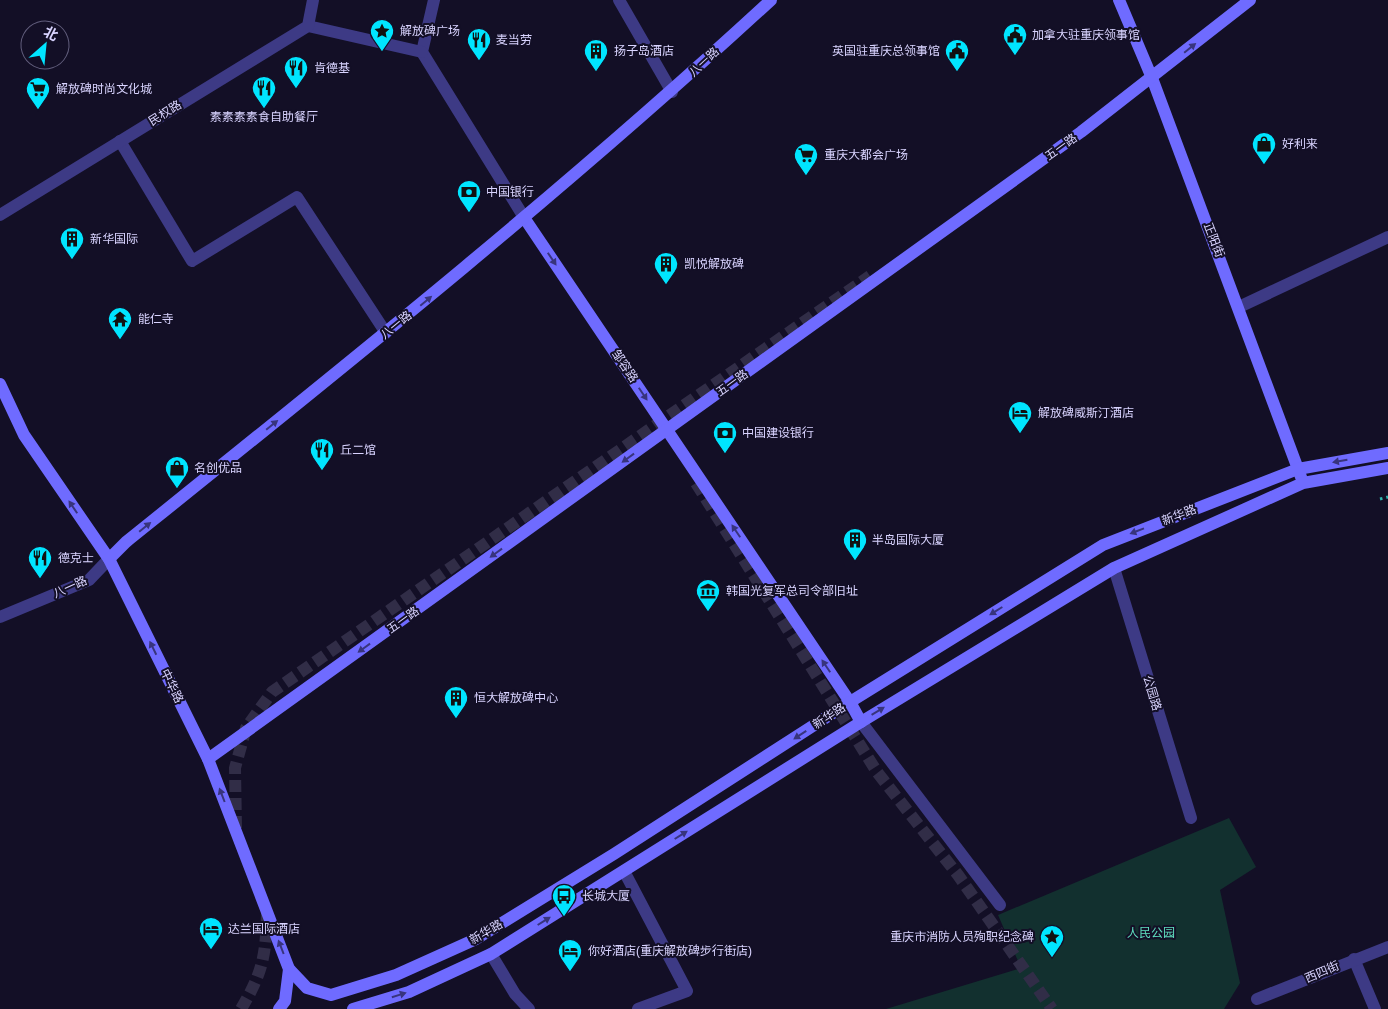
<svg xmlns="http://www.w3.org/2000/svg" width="1388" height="1009" font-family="Arial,'Noto Sans SC',sans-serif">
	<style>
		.green { fill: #12302f }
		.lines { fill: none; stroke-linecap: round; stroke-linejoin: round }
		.secondary-tunnel { stroke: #312d47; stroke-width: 12; stroke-dasharray: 12 6; stroke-linecap: butt }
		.path { stroke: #2fb8b0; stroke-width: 3; stroke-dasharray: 2.5 4; stroke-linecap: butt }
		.street { stroke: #3d3a85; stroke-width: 12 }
		.secondary { stroke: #6f6bff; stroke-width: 12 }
		.oneway { fill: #38347d }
		.labels { text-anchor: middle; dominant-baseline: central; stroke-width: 4; stroke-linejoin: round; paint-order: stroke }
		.poi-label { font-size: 12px; fill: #d9d4ff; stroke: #130f26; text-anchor: start }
		.street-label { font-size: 12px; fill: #d9d4ff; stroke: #130f26 }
		.park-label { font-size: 12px; fill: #5fe0c0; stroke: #130f26 }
	</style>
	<rect width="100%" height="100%" fill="#130f26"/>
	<path class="green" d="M1229,818L1256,867L1220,890L1240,983L1224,1009H886L1021,968L998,915Z"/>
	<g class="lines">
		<g class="secondary-tunnel">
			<path d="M696,483L877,772L958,875L1052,1009"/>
			<path d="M236,828L235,768L246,728L272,692L870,276"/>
			<path d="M241,1009C263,972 266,955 267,912"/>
		</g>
		<path class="path" d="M1380,499L1388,497"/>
		<g class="street">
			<path d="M434,0L422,52L525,219"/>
			<path d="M619,0L672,92"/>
			<path d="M308,26L422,52"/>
			<path d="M120,141L192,261L297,197L386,333"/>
			<path d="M0,215L308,26L313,0"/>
			<path d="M1239,307L1388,237"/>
			<path d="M1114,568L1191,818"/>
			<path d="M0,617L89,580L109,559"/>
			<path d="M861,722L1000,905"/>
			<path d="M624,871L687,991L638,1009"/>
			<path d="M491,954L515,994L529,1009"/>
			<path d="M1354,959L1375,1009"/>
			<path d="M1257,999L1388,947"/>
		</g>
		<g class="secondary">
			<path d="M1119,0L1152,78L1301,477"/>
			<path d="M525,219L850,702L861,722"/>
			<path d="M0,384L24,435L109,559L208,759L289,969L285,1001L279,1009"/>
			<path d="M109,559L126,542C345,366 564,191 771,0"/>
			<path d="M208,759L1081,132L1250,0"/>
			<path d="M289,969L307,988L331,995L396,975L476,939L614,854L850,702L1103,545L1298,469L1388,453"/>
			<path d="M353,1009L409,992L491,954L861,722L1114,568L1303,483L1388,468"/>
		</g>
	</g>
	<defs><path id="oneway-solid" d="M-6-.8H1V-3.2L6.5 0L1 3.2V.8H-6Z" transform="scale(1.25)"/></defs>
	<g class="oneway">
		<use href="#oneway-solid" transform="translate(1190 48) rotate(-39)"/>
		<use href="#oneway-solid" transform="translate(552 259) rotate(56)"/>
		<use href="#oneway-solid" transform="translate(426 301) rotate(-40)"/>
		<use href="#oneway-solid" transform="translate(643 394) rotate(56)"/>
		<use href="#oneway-solid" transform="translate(272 425) rotate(-39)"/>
		<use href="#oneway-solid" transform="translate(628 458) rotate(144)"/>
		<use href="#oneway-solid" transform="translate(1340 461) rotate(170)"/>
		<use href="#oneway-solid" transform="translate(73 507) rotate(-124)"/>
		<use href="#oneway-solid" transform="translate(145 527) rotate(-39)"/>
		<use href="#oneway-solid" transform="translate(736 531) rotate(-124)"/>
		<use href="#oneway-solid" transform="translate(1137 531) rotate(159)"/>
		<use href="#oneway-solid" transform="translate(496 553) rotate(144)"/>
		<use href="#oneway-solid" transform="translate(996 611) rotate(148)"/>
		<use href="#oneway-solid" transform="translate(153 648) rotate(-116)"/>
		<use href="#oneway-solid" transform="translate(364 648) rotate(144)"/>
		<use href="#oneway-solid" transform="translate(826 666) rotate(-124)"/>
		<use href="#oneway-solid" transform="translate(878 711) rotate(-31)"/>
		<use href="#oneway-solid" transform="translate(800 735) rotate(147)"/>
		<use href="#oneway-solid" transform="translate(222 795) rotate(-111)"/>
		<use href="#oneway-solid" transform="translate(681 835) rotate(-32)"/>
		<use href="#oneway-solid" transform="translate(544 921) rotate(-32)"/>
		<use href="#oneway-solid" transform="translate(281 947) rotate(-111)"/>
		<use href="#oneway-solid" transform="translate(399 995) rotate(-17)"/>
	</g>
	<defs>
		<g id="sight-pin" transform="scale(1.25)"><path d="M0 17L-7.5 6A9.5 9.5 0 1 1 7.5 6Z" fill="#00e5ff" stroke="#130f26"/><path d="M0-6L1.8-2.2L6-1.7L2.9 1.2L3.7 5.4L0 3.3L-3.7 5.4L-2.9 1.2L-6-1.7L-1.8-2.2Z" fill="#111"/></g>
		<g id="civic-pin" transform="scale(1.25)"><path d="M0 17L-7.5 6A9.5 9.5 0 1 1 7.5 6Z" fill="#00e5ff" stroke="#130f26"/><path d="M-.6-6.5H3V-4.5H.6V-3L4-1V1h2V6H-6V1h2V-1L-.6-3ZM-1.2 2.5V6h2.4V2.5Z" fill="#111"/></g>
		<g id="restaurant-pin" transform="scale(1.25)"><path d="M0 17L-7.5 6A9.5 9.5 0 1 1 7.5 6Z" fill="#00e5ff" stroke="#130f26"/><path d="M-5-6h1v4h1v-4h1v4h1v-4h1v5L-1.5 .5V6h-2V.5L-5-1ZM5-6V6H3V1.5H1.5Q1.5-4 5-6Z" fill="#111"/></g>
		<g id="building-pin" transform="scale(1.25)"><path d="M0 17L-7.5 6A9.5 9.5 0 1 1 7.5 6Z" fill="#00e5ff" stroke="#130f26"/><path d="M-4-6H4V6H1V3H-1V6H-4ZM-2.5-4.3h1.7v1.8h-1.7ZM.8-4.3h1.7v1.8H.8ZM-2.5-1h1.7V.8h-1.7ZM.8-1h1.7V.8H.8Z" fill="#111"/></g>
		<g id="supermarket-pin" transform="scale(1.25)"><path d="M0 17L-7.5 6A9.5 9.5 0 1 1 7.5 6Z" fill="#00e5ff" stroke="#130f26"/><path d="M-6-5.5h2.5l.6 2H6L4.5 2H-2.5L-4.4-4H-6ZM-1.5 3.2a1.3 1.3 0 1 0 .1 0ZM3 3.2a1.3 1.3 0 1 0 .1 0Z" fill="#111"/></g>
		<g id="shop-pin" transform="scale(1.25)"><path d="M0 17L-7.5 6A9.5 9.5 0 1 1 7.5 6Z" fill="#00e5ff" stroke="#130f26"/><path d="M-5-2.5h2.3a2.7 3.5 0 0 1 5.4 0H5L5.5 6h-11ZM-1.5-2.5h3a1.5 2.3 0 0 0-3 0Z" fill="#111"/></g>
		<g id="bank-pin" transform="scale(1.25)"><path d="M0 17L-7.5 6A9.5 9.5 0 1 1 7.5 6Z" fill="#00e5ff" stroke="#130f26"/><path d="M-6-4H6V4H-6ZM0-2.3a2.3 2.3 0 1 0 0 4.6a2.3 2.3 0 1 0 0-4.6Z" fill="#111"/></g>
		<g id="temple-pin" transform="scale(1.25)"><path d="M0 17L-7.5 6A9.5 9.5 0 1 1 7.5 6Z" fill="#00e5ff" stroke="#130f26"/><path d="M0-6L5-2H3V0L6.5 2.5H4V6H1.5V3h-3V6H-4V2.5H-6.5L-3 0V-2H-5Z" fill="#111"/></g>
		<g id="hotel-pin" transform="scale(1.25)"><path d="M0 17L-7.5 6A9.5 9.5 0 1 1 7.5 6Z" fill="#00e5ff" stroke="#130f26"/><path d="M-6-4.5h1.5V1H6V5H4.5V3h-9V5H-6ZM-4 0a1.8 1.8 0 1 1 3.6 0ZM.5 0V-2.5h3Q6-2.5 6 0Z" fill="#111"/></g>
		<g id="museum-pin" transform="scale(1.25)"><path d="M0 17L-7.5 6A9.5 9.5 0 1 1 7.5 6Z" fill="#00e5ff" stroke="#130f26"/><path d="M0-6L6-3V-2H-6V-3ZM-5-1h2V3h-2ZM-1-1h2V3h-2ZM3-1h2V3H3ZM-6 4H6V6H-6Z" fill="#111"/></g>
		<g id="bus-pin" transform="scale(1.25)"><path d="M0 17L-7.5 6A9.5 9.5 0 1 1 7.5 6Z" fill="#00e5ff" stroke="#130f26"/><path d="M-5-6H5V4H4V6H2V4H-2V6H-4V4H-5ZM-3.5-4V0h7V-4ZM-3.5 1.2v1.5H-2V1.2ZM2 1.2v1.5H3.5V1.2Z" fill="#111"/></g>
	</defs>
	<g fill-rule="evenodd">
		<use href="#sight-pin" x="382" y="31"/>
		<use href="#civic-pin" x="1015" y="35"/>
		<use href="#restaurant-pin" x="479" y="40"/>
		<use href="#building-pin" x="596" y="51"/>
		<use href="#civic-pin" x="957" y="51"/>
		<use href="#restaurant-pin" x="296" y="68"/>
		<use href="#restaurant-pin" x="264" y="88"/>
		<use href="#supermarket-pin" x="38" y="89"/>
		<use href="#shop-pin" x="1264" y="144"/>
		<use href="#supermarket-pin" x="806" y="155"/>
		<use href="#bank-pin" x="469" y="192"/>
		<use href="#building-pin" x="72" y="239"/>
		<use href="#building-pin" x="666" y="264"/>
		<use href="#temple-pin" x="120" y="319"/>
		<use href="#hotel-pin" x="1020" y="413"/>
		<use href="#bank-pin" x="725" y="433"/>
		<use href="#restaurant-pin" x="322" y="450"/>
		<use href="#shop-pin" x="177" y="468"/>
		<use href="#building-pin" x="855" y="540"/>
		<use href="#restaurant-pin" x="40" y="558"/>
		<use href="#museum-pin" x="708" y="591"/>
		<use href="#building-pin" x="456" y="698"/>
		<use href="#bus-pin" x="564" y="896"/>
		<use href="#hotel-pin" x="211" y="929"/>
		<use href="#sight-pin" x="1052" y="937"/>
		<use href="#hotel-pin" x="570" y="951"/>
	</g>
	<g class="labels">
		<g class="poi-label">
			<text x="400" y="31">解放碑广场</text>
			<text x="1032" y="35">加拿大驻重庆领事馆</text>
			<text x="496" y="40">麦当劳</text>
			<text x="614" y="51">扬子岛酒店</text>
			<text x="940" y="51" text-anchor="end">英国驻重庆总领事馆</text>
			<text x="314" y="68">肯德基</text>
			<text x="56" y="89">解放碑时尚文化城</text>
			<text x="264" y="117" text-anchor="middle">素素素素食自助餐厅</text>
			<text x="1282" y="144">好利来</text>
			<text x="824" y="155">重庆大都会广场</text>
			<text x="486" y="192">中国银行</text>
			<text x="90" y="239">新华国际</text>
			<text x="684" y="264">凯悦解放碑</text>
			<text x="138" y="319">能仁寺</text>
			<text x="1038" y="413">解放碑威斯汀酒店</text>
			<text x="742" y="433">中国建设银行</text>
			<text x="340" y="450">丘二馆</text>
			<text x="194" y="468">名创优品</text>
			<text x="872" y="540">半岛国际大厦</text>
			<text x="58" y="558">德克士</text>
			<text x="726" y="591">韩国光复军总司令部旧址</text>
			<text x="474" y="698">恒大解放碑中心</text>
			<text x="582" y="896">长城大厦</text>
			<text x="228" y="929">达兰国际酒店</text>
			<text x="1034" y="937" text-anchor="end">重庆市消防人员殉职纪念碑</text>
			<text x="588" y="951">你好酒店(重庆解放碑步行街店)</text>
		</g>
		<g class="street-label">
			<text transform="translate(704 62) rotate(-43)">八一路</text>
			<text transform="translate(165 113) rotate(-32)">民权路</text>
			<text transform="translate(1061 147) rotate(-36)">五一路</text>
			<text transform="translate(1214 240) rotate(69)">正阳街</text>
			<text transform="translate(396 325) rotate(-39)">八一路</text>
			<text transform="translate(625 366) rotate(56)">邹容路</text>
			<text transform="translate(732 383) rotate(-36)">五一路</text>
			<text transform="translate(1179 515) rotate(-21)">新华路</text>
			<text transform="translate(70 587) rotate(-24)">八一路</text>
			<text transform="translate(403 620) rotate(-36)">五一路</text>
			<text transform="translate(172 686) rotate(64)">中华路</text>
			<text transform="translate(1152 693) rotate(73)">公园路</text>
			<text transform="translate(829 716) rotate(-33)">新华路</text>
			<text transform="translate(486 932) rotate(-30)">新华路</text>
			<text transform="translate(1322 972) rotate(-23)">西四街</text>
		</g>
		<g class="park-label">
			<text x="1151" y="933">人民公园</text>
		</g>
	</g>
	<g transform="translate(45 45) rotate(27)"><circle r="24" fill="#130f26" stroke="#625e7d"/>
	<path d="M0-4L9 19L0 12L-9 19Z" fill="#00e5ff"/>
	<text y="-8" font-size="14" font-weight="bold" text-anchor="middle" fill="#d9d4ff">北</text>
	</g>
</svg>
